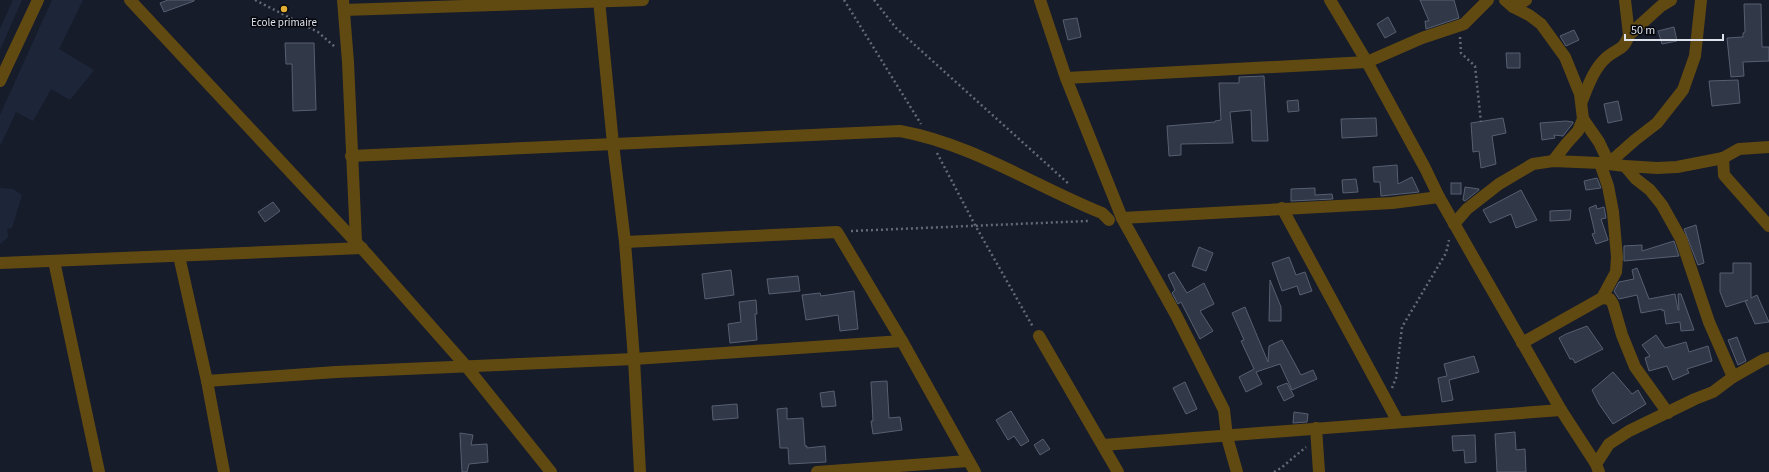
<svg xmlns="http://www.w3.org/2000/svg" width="1769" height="472" font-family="'Source Sans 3',sans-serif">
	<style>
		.built { fill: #1d2639 }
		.building { fill: #313848; stroke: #575f70 }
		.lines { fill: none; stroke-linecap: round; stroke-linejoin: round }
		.path { stroke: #646975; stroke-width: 2.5; stroke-dasharray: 2 3; stroke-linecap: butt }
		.minor { stroke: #614912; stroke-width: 12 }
		.tertiary { stroke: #614912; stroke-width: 12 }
		.poi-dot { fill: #e3ae34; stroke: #05070c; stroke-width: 1.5 }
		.labels { text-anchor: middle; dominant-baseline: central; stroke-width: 3; stroke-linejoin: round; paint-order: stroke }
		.poi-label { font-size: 11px; fill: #dee2ec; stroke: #05070c }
	</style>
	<rect width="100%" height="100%" fill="#161c2a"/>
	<g class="built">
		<path d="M13,0H22L0,50V29Z"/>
		<path d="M52,0H83L59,49L94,70L70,100L51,89L33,121L16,112L0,146V115Z"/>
		<path d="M0,188L13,189L22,195L12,228L7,229L8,237L0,244Z"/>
	</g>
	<g class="building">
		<path d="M168,0H194V1L164,12L160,3Z"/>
		<path d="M1420,0H1454L1459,18L1426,29L1425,21H1429Z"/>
		<path d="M1744,4H1761L1762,47H1769V61L1743,62L1744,76L1731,77L1727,38L1743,37V33L1745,32Z"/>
		<path d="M1388,17L1396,32L1385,38L1377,24Z"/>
		<path d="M1077,18L1081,37L1068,40L1063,20Z"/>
		<path d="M1674,27L1677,41L1662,44L1658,31Z"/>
		<path d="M1574,30L1579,40L1566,46L1560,36Z"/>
		<path d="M285,43H314L316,110L293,111L292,64H286Z"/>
		<path d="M1506,53H1520V68H1507Z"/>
		<path d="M1264,76L1268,141H1252L1251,110L1230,112L1233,143L1181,144V155L1169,156L1167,126L1215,122V121L1221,120L1219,83H1239V77Z"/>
		<path d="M1738,80L1740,103L1712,106L1709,81Z"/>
		<path d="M1298,100L1299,111L1288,112L1287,101Z"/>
		<path d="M1618,101L1622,120L1608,123L1604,104Z"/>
		<path d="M1376,118L1377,136L1342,138L1341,119Z"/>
		<path d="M1503,118L1506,133L1492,136L1496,164L1481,168L1479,151L1473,152L1471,123Z"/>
		<path d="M1566,121L1573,122V123L1563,136L1554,135L1555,138L1542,140L1540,123Z"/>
		<path d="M1397,165L1398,184L1412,177L1419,192L1381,196L1380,182H1374L1373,167Z"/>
		<path d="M1597,178L1601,188L1586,190L1584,181Z"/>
		<path d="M1356,179L1358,192L1343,193L1342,180Z"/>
		<rect x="1451" y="183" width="10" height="11"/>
		<path d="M1465,187L1479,189V190L1465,201L1463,200Z"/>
		<path d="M1315,188V195L1332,194L1333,199L1291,201V189Z"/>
		<path d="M1521,190L1537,220L1516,228L1511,214L1490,223L1483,210Z"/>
		<path d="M273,202L280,211L265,222L258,212Z"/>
		<path d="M1596,205L1597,209L1604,207L1606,218L1601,219L1608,240L1596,244L1592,234L1595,233L1589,208Z"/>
		<path d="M1571,210L1570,220L1550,221V211Z"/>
		<path d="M1696,225L1704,263L1698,265L1684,229Z"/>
		<path d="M1674,241L1679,256L1624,261V246L1642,245V251Z"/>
		<path d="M1199,247L1213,253L1206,271L1192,266Z"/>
		<path d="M1289,257L1296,275L1305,272L1312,291L1300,295L1297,286L1282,291L1272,263Z"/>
		<path d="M1733,263H1751V298L1757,295L1769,322L1755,324L1745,301L1748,300L1726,307L1720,292V273H1733Z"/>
		<path d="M1637,268L1649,299L1675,294L1678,310H1679L1678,294H1681L1694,330L1681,331L1680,322L1666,324L1664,310L1662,311V309L1641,313L1637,295L1619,299L1614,291L1619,282L1634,279L1632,270Z"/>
		<path d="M731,270L734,295L705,299L702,274Z"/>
		<path d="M1174,272L1187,293L1204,283L1214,304L1200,311L1213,331L1200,339L1181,302L1178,304L1172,293L1175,290L1168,275Z"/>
		<path d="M798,276L800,291L769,294L767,279Z"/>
		<path d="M1270,280L1281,307V321H1269Z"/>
		<path d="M854,291L858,329L840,331L838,315L806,320L802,295L820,293L821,296Z"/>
		<path d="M756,300L757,314H755L757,340L730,343L728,324L741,322L739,302Z"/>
		<path d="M1245,307L1268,362L1269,346L1282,340L1301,375L1313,370L1317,379L1292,390L1280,364L1256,372L1262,384L1246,392L1239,377L1254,369L1241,341L1244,340L1232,313Z"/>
		<path d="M1587,326L1603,349L1575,363L1573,359H1570L1559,338L1566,334Z"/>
		<path d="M1656,335L1665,348L1686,342L1689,352L1708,346L1712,361L1687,369L1689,373L1673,380L1667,366L1649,371L1645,358L1650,356L1642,345Z"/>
		<path d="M1737,337L1746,361L1738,365L1728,340Z"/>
		<path d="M1474,356L1479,372L1449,380L1453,400L1442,402L1438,378L1447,376L1444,364Z"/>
		<path d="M1613,372L1632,394L1638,390L1646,404L1613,424L1599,404L1592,390Z"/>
		<path d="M887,381L889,418L900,417L902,430L873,434L871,421H873L871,382Z"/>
		<path d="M1185,382L1197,409L1186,414L1173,388Z"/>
		<path d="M1287,383L1294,396L1284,401L1277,387Z"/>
		<path d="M834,391L836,406L822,407L820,393Z"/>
		<path d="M737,404L738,418L713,420L712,406Z"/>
		<path d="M787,408V419L803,418L805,446H807V448L825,446L826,462L789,464L788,448H780L777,409Z"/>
		<path d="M1011,411L1029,441L1021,446L1014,436L1008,440L996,420Z"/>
		<path d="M1294,412L1308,414L1307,422L1293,423Z"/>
		<path d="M1515,432L1516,450L1525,449L1526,472H1497L1495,434Z"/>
		<path d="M460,433L473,435L471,445L487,444L488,462L469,464L467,472H462Z"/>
		<path d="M1475,435L1476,462L1465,463L1464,450L1453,451L1452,436Z"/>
		<path d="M1043,439L1050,449L1040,455L1034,445Z"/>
	</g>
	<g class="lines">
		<g class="path">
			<path d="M255,0L318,32L335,47"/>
			<path d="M844,0L921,124"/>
			<path d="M874,0L896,28L1070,185"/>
			<path d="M1460,37L1461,53L1475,66L1481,122"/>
			<path d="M937,153L975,225L1033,327"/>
			<path d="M851,231L1088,221"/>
			<path d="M1392,388L1396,378L1402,327L1446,253L1449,240"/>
			<path d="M1274,472L1281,468L1306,447"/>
		</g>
		<g class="minor">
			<path d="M130,0L367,254L466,366L551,472"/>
			<path d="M343,0L348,62L356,241"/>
			<path d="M599,0L613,144L625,242L634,359L640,472"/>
			<path d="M1040,0L1066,78L1122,218L1176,315L1224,410L1227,437L1237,472"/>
			<path d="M1330,0L1367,62L1425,168L1439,197L1480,269L1561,410L1596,464L1599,472"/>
			<path d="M1505,0L1513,7L1529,15L1541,24L1565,57L1580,94L1583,119L1578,131L1567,143L1553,161"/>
			<path d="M1513,7L1526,0"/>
			<path d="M344,10L643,0"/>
			<path d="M1629,35L1661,6L1671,0"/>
			<path d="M1066,78L1367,62L1422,38L1464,24L1488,0"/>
			<path d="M1582,101C1588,86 1594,68 1607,57C1618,48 1624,50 1629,35L1625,0"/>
			<path d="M1583,119L1599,142L1609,163L1635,140L1657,123L1683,90L1695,56L1701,0"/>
			<path d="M351,156L900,131C972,144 1035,186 1102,213L1109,220"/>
			<path d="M1723,158L1724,175L1769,226"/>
			<path d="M1282,208L1398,422"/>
			<path d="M1122,218L1392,203L1439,197"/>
			<path d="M1454,224L1467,209L1499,184L1533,164L1553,161L1600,163L1625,166L1657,168L1677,167L1723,158L1739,149L1769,147"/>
			<path d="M625,242L837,232L902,341L975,472"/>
			<path d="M179,256L207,381L224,472"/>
			<path d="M54,261L99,472"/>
			<path d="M0,263L362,248"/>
			<path d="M1602,298L1610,299L1613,304L1622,335L1635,367L1668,413"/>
			<path d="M1039,336L1118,472"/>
			<path d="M1522,343L1602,298L1616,272L1617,257L1613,212L1608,186L1600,163"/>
			<path d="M1733,377L1763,360L1769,358"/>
			<path d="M207,381L336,372L634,359L902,341"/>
			<path d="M1316,428L1319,472"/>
			<path d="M1103,445L1561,410"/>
			<path d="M1596,464L1609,444L1629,431L1695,399L1713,392L1733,377L1709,322L1681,239L1662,205L1650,190L1636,179L1625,166"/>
			<path d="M817,472L968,461"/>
		</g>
		<path class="tertiary" d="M0,81L38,0"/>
	</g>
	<circle class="poi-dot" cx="284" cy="9" r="4"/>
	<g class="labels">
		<g class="poi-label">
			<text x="284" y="22">Ecole primaire</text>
		</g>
	</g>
	<path d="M1625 34v6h98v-6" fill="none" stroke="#dee2ec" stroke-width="2"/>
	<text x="1631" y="34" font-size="12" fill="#dee2ec" stroke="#05070c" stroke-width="3" paint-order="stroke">50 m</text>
</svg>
